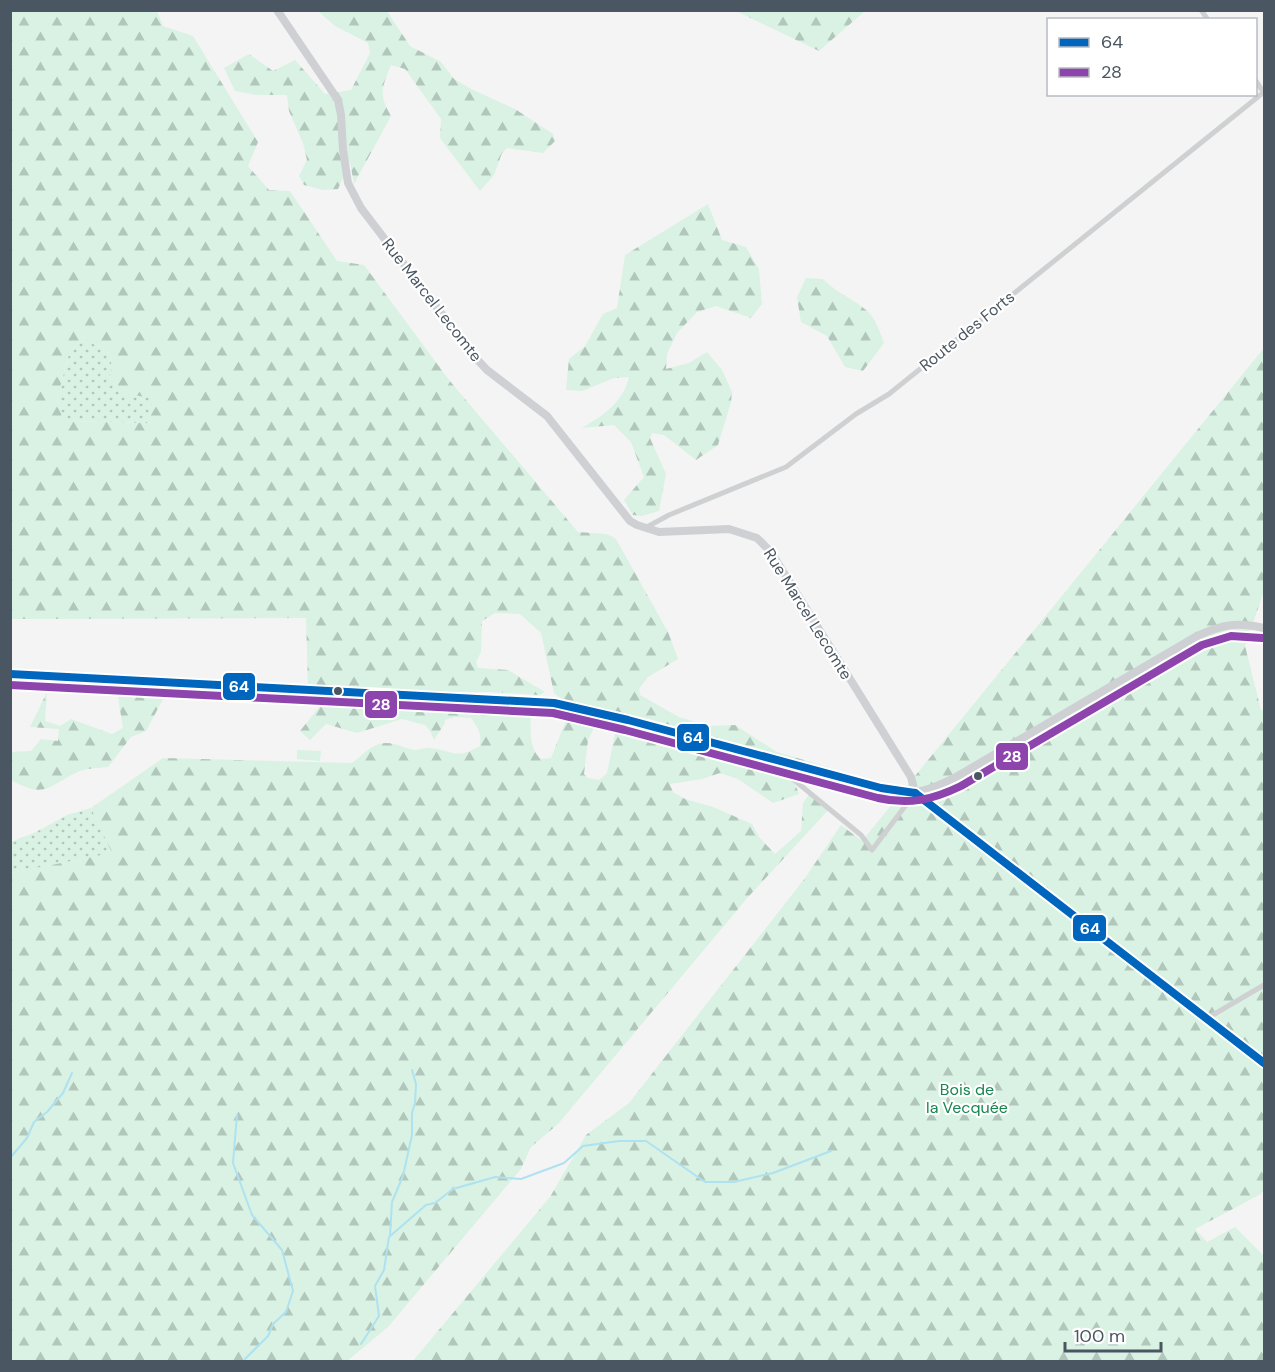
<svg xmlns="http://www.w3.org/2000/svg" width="1275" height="1372" font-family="'DM Sans',sans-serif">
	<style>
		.grass { fill: url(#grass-dots) }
		.forest { fill: url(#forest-firs); fill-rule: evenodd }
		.garden { fill: #d9f2e3 }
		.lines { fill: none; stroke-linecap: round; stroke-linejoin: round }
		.stream { stroke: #aee2f0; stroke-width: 2 }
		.street { stroke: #ced0d2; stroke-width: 5 }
		.secondary { stroke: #ced0d4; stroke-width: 8 }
		.bus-1-casing { stroke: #fff; stroke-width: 12 }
		.bus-2-casing { stroke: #fff; stroke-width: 12 }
		.bus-1 { stroke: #0065bd; stroke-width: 8 }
		.bus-2 { stroke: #8e44ad; stroke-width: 8 }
		.bus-dot { fill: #4a5661; stroke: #fff; stroke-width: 2 }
		.labels { text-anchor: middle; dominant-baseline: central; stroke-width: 4.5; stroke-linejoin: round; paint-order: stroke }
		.street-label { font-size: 16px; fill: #4a5661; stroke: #fff }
		.park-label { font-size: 16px; fill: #17864f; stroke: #fff }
		.line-badge { stroke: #fff; stroke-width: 2 }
		.badge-label { font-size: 16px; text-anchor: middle; font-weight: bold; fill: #fff }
	</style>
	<defs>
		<pattern id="grass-dots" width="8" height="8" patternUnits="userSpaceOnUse" patternTransform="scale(1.5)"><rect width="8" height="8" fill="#d9f2e3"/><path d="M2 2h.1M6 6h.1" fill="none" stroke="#b2c7bb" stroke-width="1.8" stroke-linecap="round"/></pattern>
		<pattern id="forest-firs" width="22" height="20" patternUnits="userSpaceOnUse" patternTransform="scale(1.5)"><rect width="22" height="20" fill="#d9f2e3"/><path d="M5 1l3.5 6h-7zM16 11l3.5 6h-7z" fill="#b2c7bb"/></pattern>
	</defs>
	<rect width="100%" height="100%" fill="#f4f4f4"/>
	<g class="grass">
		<path d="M85,339L112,355L110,380L154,398L147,423L63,421L57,399L70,350Z"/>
		<path d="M91,808L113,853L11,873V842L36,832L67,815Z"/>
	</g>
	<g class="forest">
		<path d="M10,11H157L163,26L193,36L258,142L248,166L269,190L290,191L337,261L364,265L449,380L578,532L607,534L616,539L668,632L678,659L648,677L639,689L640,695L679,717L709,726L735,725L777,752L841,771L724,743L661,722L560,698L554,693L541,633L520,614L495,613L482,621L481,652L476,662L478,668L508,670L545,692L539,695L490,692H420L308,686L306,618L11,619ZM85,339L112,355L110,380L119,393L153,398L147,423L63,421L57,399L70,350Z"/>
		<path d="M318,11H387L410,46L441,62L454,79L471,89L515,109L553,134L555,141L543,153L507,148L502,153L494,175L480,191L440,138L441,119L405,69L391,65C382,88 378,94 391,116L354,184L350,162L338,189L323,190L304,185L299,176L307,160L303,143L289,111L287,95H256L235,91L224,68L249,54L273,71L295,60L325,94L351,90L370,53L368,43L335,26Z"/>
		<path d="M736,11L865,10V11L819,51Z"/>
		<path d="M708,204L722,240L746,247L759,269L762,304L751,318L716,306L697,312L677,333L667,354L666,369L689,363L707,352L722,370L732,392L731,402L718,445L696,460L664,435L652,433L650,438L666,474L659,511L642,516L633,515L624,500L644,477L631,442L614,425L582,428C604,415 623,402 629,377L614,378L582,391L566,390L569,359L585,346L603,314L617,308L625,255Z"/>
		<path d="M806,278L823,279C838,294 852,298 866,310C875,317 880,332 884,343L863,371L845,367L827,336L801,322L797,297Z"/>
		<path d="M1264,348V591L1245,646L1261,710H1264V1189L1261,1194L1195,1229L1207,1242L1235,1227L1264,1256V1361L412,1362L550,1197L586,1135L629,1103L805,878L841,825L862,841Z"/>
		<path d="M116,685L170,686L146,731L131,737L108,767C99,768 88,768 80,771C48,785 47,800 11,780V752L31,751L41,739L58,741L59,729L30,727L47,692L45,721L60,726L71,719L112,734L123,728Z"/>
		<path d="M307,698L435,699L533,703C530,719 527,748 541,759L551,758L569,713L595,717L593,730L588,740L584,774L588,778L599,780L607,773L615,734L629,726L653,730L768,764C782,771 795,779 799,794L773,803L738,779L720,773L702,779L670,784L673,792L685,799L713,807L752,824L759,837L775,854L801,831L803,803L810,793L831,807L749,896L558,1124L531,1147L521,1169L388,1327L347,1361L11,1362V873L112,853L91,808L163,758L352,763C360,757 369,747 379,744C393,740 403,749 416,750C421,750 425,747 430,748C454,751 456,760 480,746C482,733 478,728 471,718L455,717L445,720V723L434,740L430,731L425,725L402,719L357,733L326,724L310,740L300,731L320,706Z"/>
	</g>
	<path class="garden" d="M297,750L321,751L320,761L297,759Z"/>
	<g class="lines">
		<g class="stream">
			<path d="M237,1115L233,1163L252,1215L282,1250L293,1291L286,1312L273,1324L268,1336L245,1359V1362"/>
			<path d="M10,1158L27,1138L34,1122L47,1112L63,1093L72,1073"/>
			<path d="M390,1236L392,1202L403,1176L412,1135V1113L415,1103L416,1084L412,1070"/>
			<path d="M361,1344L379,1316L375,1286L384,1270L389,1237L426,1205L435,1203L453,1189L495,1177L521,1179L564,1163L583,1146L619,1141H646L705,1182H734L773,1173L831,1151"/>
		</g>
		<g class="street">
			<path d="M1201,10L1208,20"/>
			<path d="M1256,81L1264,93"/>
			<path d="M645,528L669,515L786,467L856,414L889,394L1264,92"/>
			<path d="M774,759L777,766L861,835L872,850L915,793"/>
			<path d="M1206,1019L1264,985"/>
		</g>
		<g class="secondary">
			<path d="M277,10L338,100L341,115L343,150L348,183L361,208L474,356L487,370L547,416L630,521L637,525L659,532L729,529L757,538L771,552L911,777L915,793"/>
			<path d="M10,674L554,703L628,720L881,788C913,796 927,792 956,777L1197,636C1224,624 1236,622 1264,628"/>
			<path d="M915,793L1264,1063"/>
		</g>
		<g class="bus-1-casing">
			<g id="bus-1">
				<path d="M10,674L554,703L628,720L881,788L915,793"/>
				<path d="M915,793L1264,1063"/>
			</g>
		</g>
		<g class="bus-2-casing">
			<path id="bus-2" d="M10,685L553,713L625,730L878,798C909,805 932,800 961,786L1202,645L1231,636L1262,638"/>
		</g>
		<use href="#bus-1" class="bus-1"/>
		<use href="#bus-2" class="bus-2"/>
	</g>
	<g class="bus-dot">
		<circle cx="338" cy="691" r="5"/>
		<circle cx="978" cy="776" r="5"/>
	</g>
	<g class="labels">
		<g class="street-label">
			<text transform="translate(432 300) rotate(52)">Rue Marcel Lecomte</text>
			<text transform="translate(967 331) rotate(-39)">Route des Forts</text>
			<text transform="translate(808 614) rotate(58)">Rue Marcel Lecomte</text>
		</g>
		<g class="park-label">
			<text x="967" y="1089">Bois de<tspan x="967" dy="18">la Vecquée</tspan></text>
		</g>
	</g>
	<g class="line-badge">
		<rect x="222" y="672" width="34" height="29" rx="6" fill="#0065bd"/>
		<rect x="364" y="690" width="34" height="29" rx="6" fill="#8e44ad"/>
		<rect x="676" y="723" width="34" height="29" rx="6" fill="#0065bd"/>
		<rect x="995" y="742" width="34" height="29" rx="6" fill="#8e44ad"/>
		<rect x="1072" y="914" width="35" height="28" rx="6" fill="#0065bd"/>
	</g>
	<g class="badge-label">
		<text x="239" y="692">64</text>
		<text x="381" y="710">28</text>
		<text x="693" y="743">64</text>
		<text x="1012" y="762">28</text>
		<text x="1090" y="934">64</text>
	</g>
	<rect width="1275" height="1372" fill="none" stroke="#4a5661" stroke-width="24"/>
	<rect x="1047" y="18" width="210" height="78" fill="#ffffff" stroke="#b7bbc0" stroke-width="1.5"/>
	<rect x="1059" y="38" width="30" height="9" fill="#0065bd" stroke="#b7bbc0" stroke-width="1.5"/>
	<text x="1101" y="48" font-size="18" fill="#4a5661">64</text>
	<rect x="1059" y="68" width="30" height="9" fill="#8e44ad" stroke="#b7bbc0" stroke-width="1.5"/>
	<text x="1101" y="78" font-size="18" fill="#4a5661">28</text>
	<path d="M1065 1342v9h96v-9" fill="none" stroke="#4a5661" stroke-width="3"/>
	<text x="1074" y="1342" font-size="18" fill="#4a5661" stroke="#ffffff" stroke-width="4.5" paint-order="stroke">100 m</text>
</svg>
